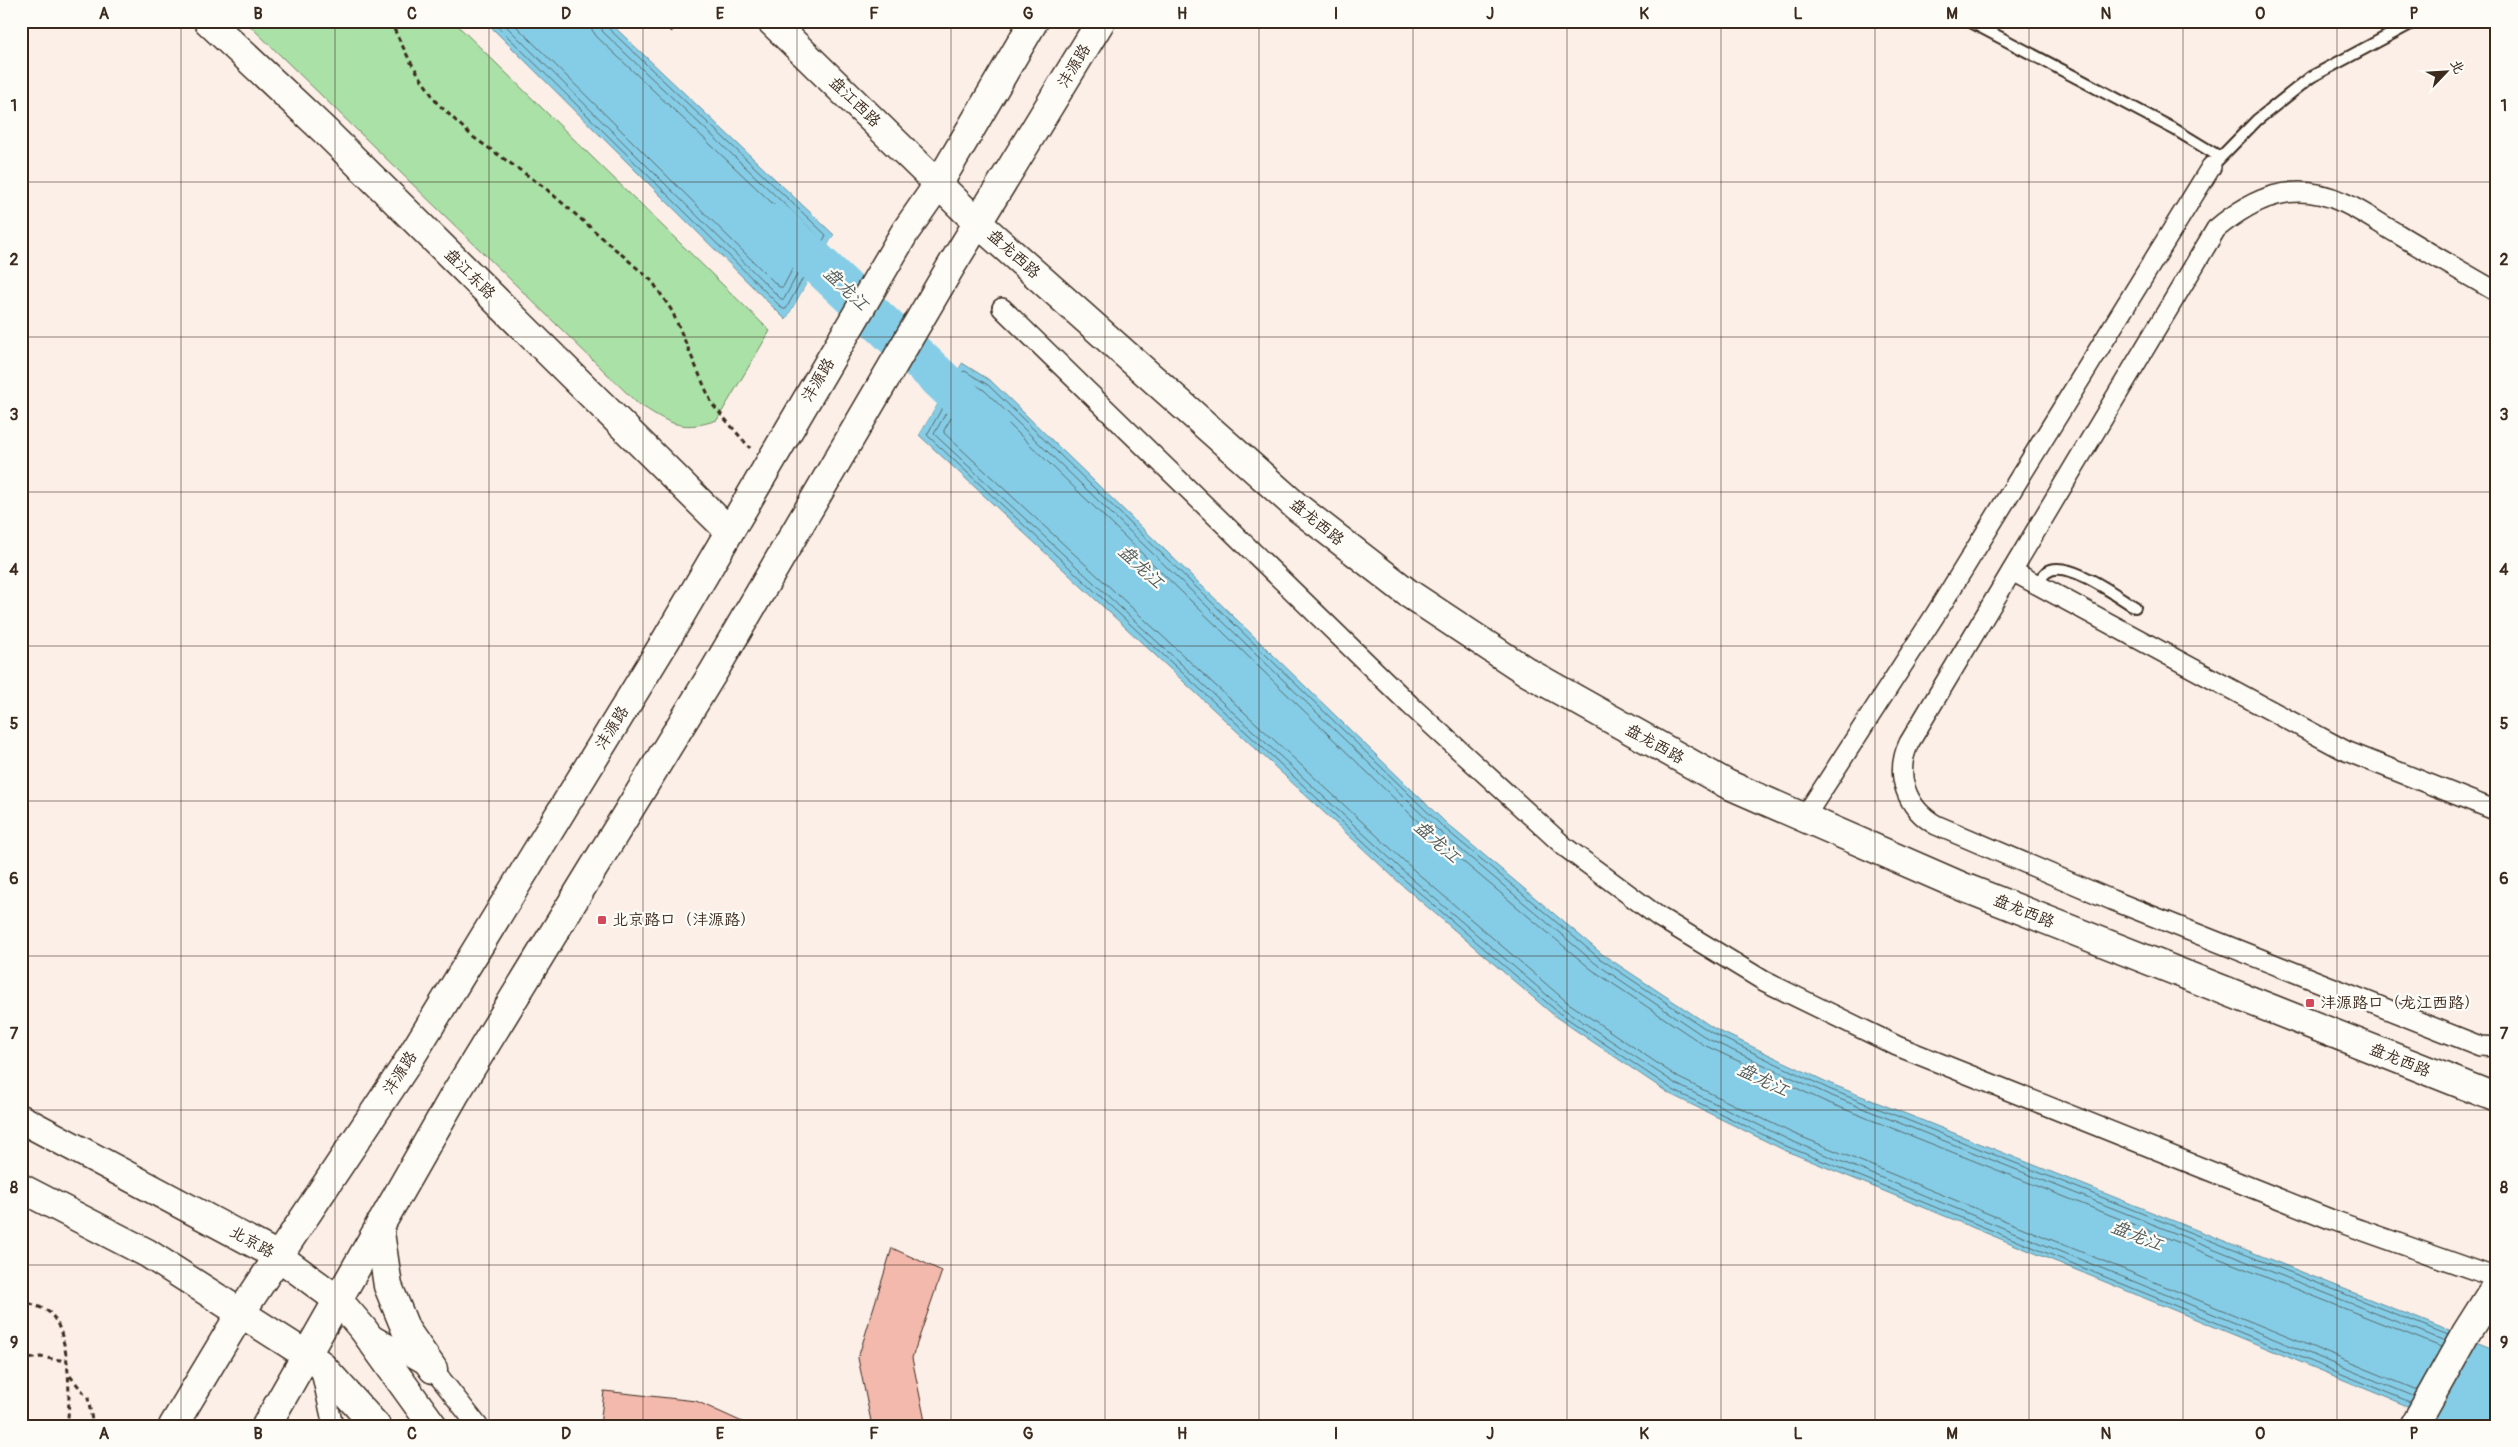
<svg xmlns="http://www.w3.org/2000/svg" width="2518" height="1447" font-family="Pangolin,'LXGW WenKai TC',sans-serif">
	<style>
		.green { fill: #a9e1a6; stroke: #728662 }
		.water { fill: #85cde6; stroke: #678c96 }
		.pier { fill: #fbefe8 }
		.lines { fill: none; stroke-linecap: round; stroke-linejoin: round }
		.shore { stroke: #596b6e; stroke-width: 1 }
		.river { stroke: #85cde6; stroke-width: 41 }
		.building { fill: #f3b9ac; stroke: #3b2a1e }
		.lane-casing { stroke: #3b2a1e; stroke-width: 14 }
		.street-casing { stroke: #3b2a1e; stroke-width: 22 }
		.secondary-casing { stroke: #3b2a1e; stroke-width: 31 }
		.path { stroke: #3b2a1e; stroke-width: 3; stroke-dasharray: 5 4; stroke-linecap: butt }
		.lane { stroke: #fdfcf7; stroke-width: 10 }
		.street { stroke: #fdfcf7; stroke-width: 19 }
		.secondary { stroke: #fdfcf7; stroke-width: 28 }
		.grid { fill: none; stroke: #3b2a1e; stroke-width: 1; stroke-opacity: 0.55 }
		.poi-dot { fill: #d1495b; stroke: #fdfcf7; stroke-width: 2 }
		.labels { text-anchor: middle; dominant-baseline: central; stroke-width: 4.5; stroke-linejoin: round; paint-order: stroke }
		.street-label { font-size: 16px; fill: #3b2a1e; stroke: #fdfcf7 }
		.poi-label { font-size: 16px; fill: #3b2a1e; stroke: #fdfcf7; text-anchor: start }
		.water-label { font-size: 18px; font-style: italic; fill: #515b5a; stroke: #fdfcf7 }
		.neatline { fill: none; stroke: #3b2a1e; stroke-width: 2 }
		.grid-label { font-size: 16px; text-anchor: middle; font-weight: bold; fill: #3b2a1e }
	</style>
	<rect width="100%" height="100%" fill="#fbefe8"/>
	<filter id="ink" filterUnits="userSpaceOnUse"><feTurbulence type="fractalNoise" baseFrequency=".02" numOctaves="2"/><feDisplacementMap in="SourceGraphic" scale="10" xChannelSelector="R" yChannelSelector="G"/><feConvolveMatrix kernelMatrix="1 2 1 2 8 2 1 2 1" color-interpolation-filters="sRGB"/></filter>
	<g filter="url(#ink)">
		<path class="green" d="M245,21H453L770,331L717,420C679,433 668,422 637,403Z"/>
		<g class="water">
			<path d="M485,21H608L834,235L786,320Z"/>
			<path d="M962,363L991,381L1447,824L1602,954L1715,1029L1831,1084L2497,1350V1426H2456L1784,1150L1670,1094L1556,1017L1403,886L919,435Z"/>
		</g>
		<g class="pier">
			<path d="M835,233L836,237L788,321L785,322Z"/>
			<path d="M963,361L919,435L917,437V434L960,362Z"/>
		</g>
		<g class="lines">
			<g class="shore">
				<path d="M492,21L783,309H786L826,235L607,27L605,21"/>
				<path d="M501,21L781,299H784L818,236L603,32L599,21"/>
				<path d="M511,21L779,287H783L809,238L597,37L592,30L591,21"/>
				<path d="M2417,1390L1792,1133L1679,1078L1567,1002L1416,872L944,433V430L967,391L970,390L980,396L1435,838L1591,969L1704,1045L1824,1101L2441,1347"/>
				<path d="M2413,1396L1789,1140L1676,1084L1562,1008L1411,878L934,434L964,381L968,380L984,390L1440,832L1595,963L1708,1039L1827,1094L2445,1341"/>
				<path d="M2410,1402L1786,1146L1673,1090L1559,1013L1407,882L927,435L962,372L965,371L988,385L1444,828L1599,958L1712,1033L1829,1089L2448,1335"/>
			</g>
			<path class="river" d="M777,225L988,424"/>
		</g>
		<g class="building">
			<path d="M892,1248L942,1271L912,1358L926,1426H872L858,1358Z"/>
			<path d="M604,1391L696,1401L751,1426H600Z"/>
		</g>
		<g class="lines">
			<g class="lane-casing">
				<g id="lane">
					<path d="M1969,21L2174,129L2220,157"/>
					<path d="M2217,161L2257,120L2311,77L2416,21"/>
					<path d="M2037,584C2040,580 2043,574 2047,572C2066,558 2117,596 2135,607"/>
				</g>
			</g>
			<g class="street-casing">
				<g id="street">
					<path d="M2497,292C2464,273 2431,254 2398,234C2380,224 2361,210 2342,202C2294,180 2254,197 2216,229L1909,743C1894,774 1906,808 1936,825L2112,900L2480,1046L2497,1047"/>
					<path d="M1002,308L1410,705L1565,847L1659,917L1764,981L1897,1046L2330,1219L2497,1278"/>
					<path d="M2012,571L2346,751L2497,811"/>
					<path d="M1804,818L1935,615L2211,167"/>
					<path d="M371,1334L433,1369L478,1426"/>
					<path d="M320,1367L333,1426"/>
				</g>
			</g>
			<g class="secondary-casing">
				<g id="secondary">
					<path d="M208,21L325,131L729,531"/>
					<path d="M771,21L978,223L1297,507L1408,593L1529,673L1727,784L1963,887L2497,1098"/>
					<path d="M21,1119L278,1256L338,1300L363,1329L433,1426"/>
					<path d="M21,1188L147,1253L319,1363L376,1426"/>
					<path d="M379,1226L388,1286L406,1330L433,1369"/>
					<path d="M173,1426L242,1311L406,1065L666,640L905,232L939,183L1034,21"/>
					<path d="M266,1426L454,1096L714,671L950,268L1101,21"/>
					<path d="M2414,1426L2466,1333L2497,1284"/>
				</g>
			</g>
			<g class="path">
				<path d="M390,21L410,61L437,103L473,137L544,187L652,281L672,311L712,404L750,448"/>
				<path d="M663,21L673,32"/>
				<path d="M21,1300C29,1304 43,1307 50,1313C70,1332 71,1400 67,1426"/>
				<path d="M21,1360L40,1357L66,1361"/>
				<path d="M70,1376L88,1398L93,1426"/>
			</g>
			<use href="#lane" class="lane"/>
			<use href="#street" class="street"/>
			<use href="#secondary" class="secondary"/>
		</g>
	</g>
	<path class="grid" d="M181,21V1426M335,21V1426M489,21V1426M643,21V1426M797,21V1426M951,21V1426M1105,21V1426M1259,21V1426M1413,21V1426M1567,21V1426M1721,21V1426M1875,21V1426M2029,21V1426M2183,21V1426M2337,21V1426M21,182H2497M21,337H2497M21,492H2497M21,646H2497M21,801H2497M21,956H2497M21,1110H2497M21,1265H2497"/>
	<g class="poi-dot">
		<rect x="597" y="915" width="10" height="10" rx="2.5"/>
		<rect x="2305" y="998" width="10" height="10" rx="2.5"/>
	</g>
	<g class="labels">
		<g class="street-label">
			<text transform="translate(1074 66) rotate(-59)">沣源路</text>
			<text transform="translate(855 102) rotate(44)">盘江西路</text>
			<text transform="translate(1014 254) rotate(42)">盘龙西路</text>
			<text transform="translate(470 274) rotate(45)">盘江东路</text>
			<text transform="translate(818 380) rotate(-59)">沣源路</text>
			<text transform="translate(1317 522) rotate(39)">盘龙西路</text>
			<text transform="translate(612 728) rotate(-58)">沣源路</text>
			<text transform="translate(1655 744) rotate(29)">盘龙西路</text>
			<text transform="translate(2024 911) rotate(22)">盘龙西路</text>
			<text transform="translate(2400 1060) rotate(22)">盘龙西路</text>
			<text transform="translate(400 1073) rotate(-57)">沣源路</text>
			<text transform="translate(252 1242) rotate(29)">北京路</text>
		</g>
		<g class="poi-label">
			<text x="612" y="920">北京路口（沣源路）</text>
			<text x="2320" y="1003">沣源路口（龙江西路）</text>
		</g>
		<g class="water-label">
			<text transform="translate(846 289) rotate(44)">盘龙江</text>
			<text transform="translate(1141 567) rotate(43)">盘龙江</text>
			<text transform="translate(1437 842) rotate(42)">盘龙江</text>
			<text transform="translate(1763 1080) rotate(26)">盘龙江</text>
			<text transform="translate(2137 1236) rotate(22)">盘龙江</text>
		</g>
	</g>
	<rect width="2518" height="1447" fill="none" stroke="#fdfcf7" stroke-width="55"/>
	<g transform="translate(2446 72) rotate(65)" stroke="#fdfcf7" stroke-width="4" paint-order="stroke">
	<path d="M0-4L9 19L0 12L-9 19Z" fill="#3b2a1e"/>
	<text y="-8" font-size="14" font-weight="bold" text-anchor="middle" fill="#3b2a1e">北</text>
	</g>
	<rect x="28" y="28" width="2462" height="1392" class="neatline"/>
	<g class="grid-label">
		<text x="104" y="19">A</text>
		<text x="258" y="19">B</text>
		<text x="412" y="19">C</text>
		<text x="566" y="19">D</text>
		<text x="720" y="19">E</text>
		<text x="874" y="19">F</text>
		<text x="1028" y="19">G</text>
		<text x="1182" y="19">H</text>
		<text x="1336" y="19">I</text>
		<text x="1490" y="19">J</text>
		<text x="1644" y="19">K</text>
		<text x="1798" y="19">L</text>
		<text x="1952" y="19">M</text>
		<text x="2106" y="19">N</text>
		<text x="2260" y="19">O</text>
		<text x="2414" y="19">P</text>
		<text x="14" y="111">1</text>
		<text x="2504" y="111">1</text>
		<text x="14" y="265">2</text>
		<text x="2504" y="265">2</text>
		<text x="14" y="420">3</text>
		<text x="2504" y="420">3</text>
		<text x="14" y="575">4</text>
		<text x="2504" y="575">4</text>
		<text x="14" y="729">5</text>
		<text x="2504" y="729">5</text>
		<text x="14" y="884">6</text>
		<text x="2504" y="884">6</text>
		<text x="14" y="1039">7</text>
		<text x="2504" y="1039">7</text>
		<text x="14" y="1193">8</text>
		<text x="2504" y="1193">8</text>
		<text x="14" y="1348">9</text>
		<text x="2504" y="1348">9</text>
		<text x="104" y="1439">A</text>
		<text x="258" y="1439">B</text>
		<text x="412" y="1439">C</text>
		<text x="566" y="1439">D</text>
		<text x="720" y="1439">E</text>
		<text x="874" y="1439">F</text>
		<text x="1028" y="1439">G</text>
		<text x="1182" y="1439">H</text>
		<text x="1336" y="1439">I</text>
		<text x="1490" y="1439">J</text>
		<text x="1644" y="1439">K</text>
		<text x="1798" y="1439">L</text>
		<text x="1952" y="1439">M</text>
		<text x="2106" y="1439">N</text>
		<text x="2260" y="1439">O</text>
		<text x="2414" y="1439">P</text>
	</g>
</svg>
